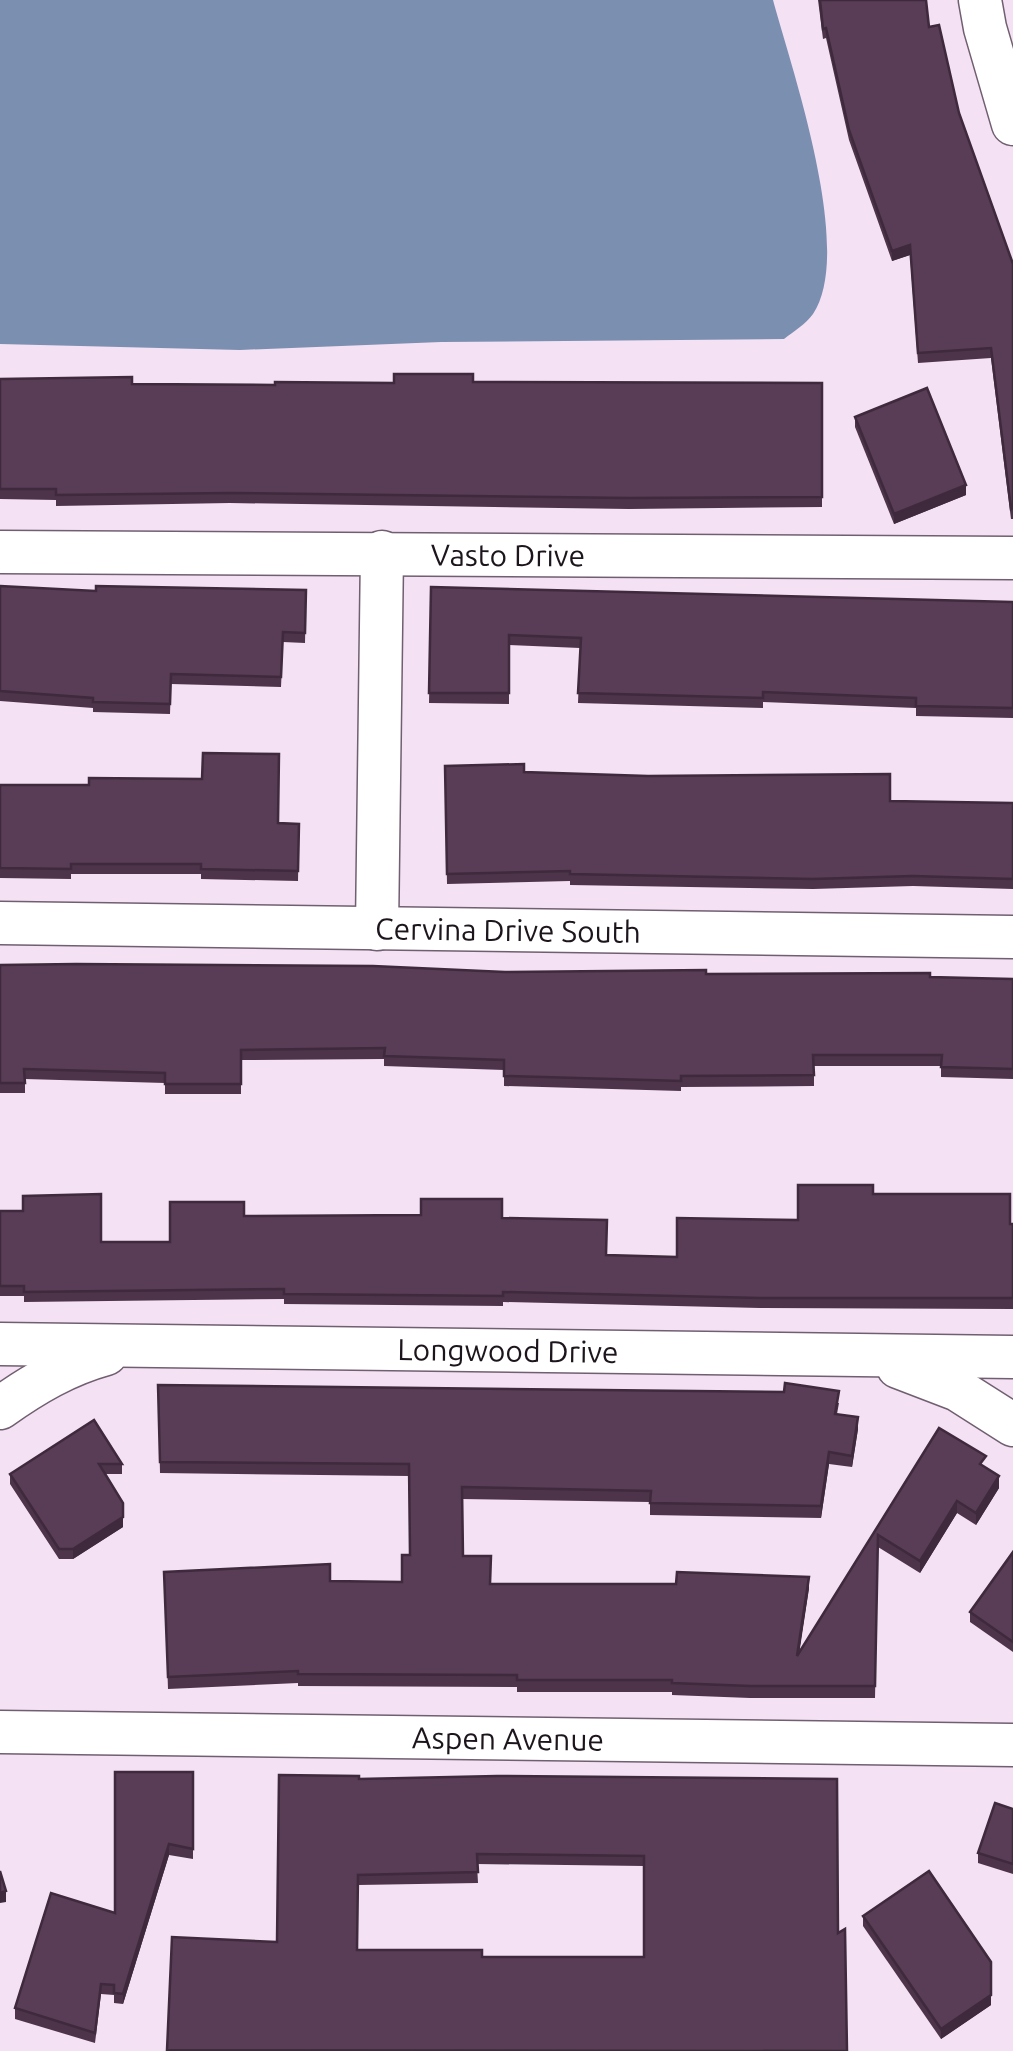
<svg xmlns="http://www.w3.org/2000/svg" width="1013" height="2051" font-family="Ubuntu,sans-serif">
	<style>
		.water { fill: #7b8fb1 }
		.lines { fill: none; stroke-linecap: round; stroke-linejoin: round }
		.street-casing { stroke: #705f70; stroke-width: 45 }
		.street { stroke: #fff; stroke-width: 42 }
		.wall { fill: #4d344a; fill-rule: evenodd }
		.shaded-wall { fill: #3e2a3c }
		.building { fill: #593c56; stroke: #3e2a3c; stroke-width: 2.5; fill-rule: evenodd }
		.labels { text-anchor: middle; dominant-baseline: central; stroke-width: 10; stroke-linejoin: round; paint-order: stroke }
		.street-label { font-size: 30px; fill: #1c151c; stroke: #fff }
	</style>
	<rect width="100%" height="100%" fill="#f4e1f4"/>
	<path class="water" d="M0,0H773C792,70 855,251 813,314C806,324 794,331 784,339L441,342L240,350L0,344Z"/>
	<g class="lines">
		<g class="street-casing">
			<g id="street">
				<path d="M980,0L985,28L1013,124"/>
				<path id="s1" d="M0,552L1013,558"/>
				<path id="s2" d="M0,923L1013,937"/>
				<path d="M377,929L382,552"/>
				<path id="s3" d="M0,1344L1013,1357"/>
				<path d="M898,1367L958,1390L1013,1425"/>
				<path d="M0,1408C34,1384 66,1365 106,1354"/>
				<path id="s4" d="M0,1732L1013,1745"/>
			</g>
		</g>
		<use href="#street" class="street"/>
	</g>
	<g class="wall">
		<path d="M818,0H926L929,27L1013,264V519H1011L991,358L918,363L910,255L892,261L849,140L826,38L823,39Z"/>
		<path d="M0,379L132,384L275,385L473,382L822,383V507L629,509L230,503L56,506V500L0,499Z"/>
		<path d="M855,417L966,495L894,524L855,427Z"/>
		<path d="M0,586L96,591L306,590L305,643L283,642L281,687L171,684L170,714L93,712V708L0,701Z"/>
		<path d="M431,587L1013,602V718L916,716V708L763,702V708L578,703L580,648L509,645V704L429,703Z"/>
		<path d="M445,766L890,801L1013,803V889L913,886L813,889L570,885V881L447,884Z"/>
		<path d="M0,785H89L278,823L299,824L298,881L201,879V874H71V879L0,878Z"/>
		<path d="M0,965L1013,979V1079L941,1077V1066H814V1086L681,1087V1091L504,1086V1070L384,1066V1059L241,1060V1094H165V1083L25,1079V1093H0Z"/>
		<path d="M873,1194L1013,1224V1309L760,1308L503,1302V1306L284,1304V1299L24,1302V1296H0V1211L101,1242H170L244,1216L502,1218L606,1255L677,1257L798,1220Z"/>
		<path d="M158,1385L839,1403L837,1414L858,1429L852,1467L829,1464L821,1518L650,1515V1502L462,1499L463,1556L491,1584L809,1588L799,1652L939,1428L986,1468L999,1488L976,1525L957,1513L920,1573L878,1547L875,1698H750L672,1695V1692H517V1687L298,1686V1683L168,1689L164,1572L330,1581L402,1582L410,1555L409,1476L160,1473Z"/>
		<path d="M94,1420L122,1464V1474H105L123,1527L73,1559H59L10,1484V1474Z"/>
		<path d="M1013,1552V1652L970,1622V1612Z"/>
		<path d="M193,1772V1859L169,1855L123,2004L114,2003V1995L101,1994L95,2043L15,2019V2008L115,1913Z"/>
		<path d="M497,1776L838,1933L847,2051L277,1942L359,1779ZM477,1864L644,1866V1957H482L358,1950V1885L478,1883Z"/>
		<path d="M1013,1809V1874L978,1863V1853Z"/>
		<path d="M863,1916L991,2005L941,2039L863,1926Z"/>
	</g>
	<g class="shaded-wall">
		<path d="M910,245V255L892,261V251Z"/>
		<path d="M966,485V495L894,524V514Z"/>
		<path d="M858,1417V1429L852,1467V1456Z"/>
		<path d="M829,1452V1464L821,1518V1506Z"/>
		<path d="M999,1476V1488L976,1525V1513Z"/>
		<path d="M957,1501V1513L920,1573V1561Z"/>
		<path d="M123,1517V1527L73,1559V1549Z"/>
		<path d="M809,1577V1588L797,1668V1656Z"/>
		<path d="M169,1844V1855L123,2004V1994Z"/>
		<path d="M6,1891V1902L0,1903V1893Z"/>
		<path d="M991,1962V2005L941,2039V2029Z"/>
	</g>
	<g class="building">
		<path d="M820,0H926L929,27L939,25L959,113L1013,264V508L1011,509L991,348L918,353L910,245L892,251L849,130L826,28L823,29Z"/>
		<path d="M394,374H473V382L822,383V497L629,498L230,493L56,495V489H0V379L132,377V384L275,385V382L394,383Z"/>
		<path d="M927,388L966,485L894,514L855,417Z"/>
		<path d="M0,586L96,591V586L306,590L305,633L283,632L281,677L171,674L170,704L93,702V698L0,691Z"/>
		<path d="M431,587L1013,602V708L916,706V698L763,692V698L578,693L581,638L509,635V693H429Z"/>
		<path d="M203,753L279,754L278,823L299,824L298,871L201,869V864H71V869L0,868V785H89V778L202,779Z"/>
		<path d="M524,764V772L648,776L890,774V801L1013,803V879L913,876L813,879L570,874V871L447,874L445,766Z"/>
		<path d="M76,964L373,966L505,972L706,970V974L930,973V977L1013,979V1069L941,1067L942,1055H813L814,1075L681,1076V1081L504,1076V1060L384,1056L385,1048L241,1050V1084H165V1073L24,1069L25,1083H0V965Z"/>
		<path d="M798,1185H873V1194H1010V1224H1013V1298H760L503,1292V1296L284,1294V1289L24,1292V1286H0V1211H23V1196L101,1194V1242H170V1202H244V1216L421,1215V1199H502V1218L607,1220L606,1255L677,1257V1218L798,1220Z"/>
		<path d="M785,1383L839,1391L835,1414L858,1417L852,1456L829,1452L821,1506L650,1503L651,1491L462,1487L463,1556H491L490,1584H676L677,1572L809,1577L797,1656L939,1428L986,1456L980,1464L999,1476L976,1513L957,1501L920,1561L878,1535L875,1686H750L672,1683V1680H517V1675L298,1674V1671L168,1677L164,1572L330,1564V1581L402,1582V1555H410L409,1464L160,1462L158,1385L784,1392Z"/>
		<path d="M94,1420L122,1464H99L123,1503V1517L73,1549H59L10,1474Z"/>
		<path d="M1013,1552V1642L970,1612Z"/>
		<path d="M115,1772H193V1849L169,1844L123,1994L114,1993V1985L101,1984L95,2033L15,2008L51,1893L115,1913Z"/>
		<path d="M279,1775L359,1776V1779L497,1776L837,1779L838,1933L845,1929L847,2051L167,2050L172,1937L277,1942ZM477,1854L644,1856V1957H482V1950H357L358,1875L478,1872Z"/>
		<path d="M995,1803L1013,1809V1864L978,1853Z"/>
		<path d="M0,1871L6,1891L0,1893Z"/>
		<path d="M929,1871L991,1962V1995L941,2029L863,1916Z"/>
	</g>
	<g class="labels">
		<g class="street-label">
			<text stroke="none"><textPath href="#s1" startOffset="508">Vasto Drive</textPath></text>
			<text stroke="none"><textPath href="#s2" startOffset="508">Cervina Drive South</textPath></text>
			<text stroke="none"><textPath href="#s3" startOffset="508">Longwood Drive</textPath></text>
			<text stroke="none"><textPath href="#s4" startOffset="508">Aspen Avenue</textPath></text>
		</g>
	</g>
</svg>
